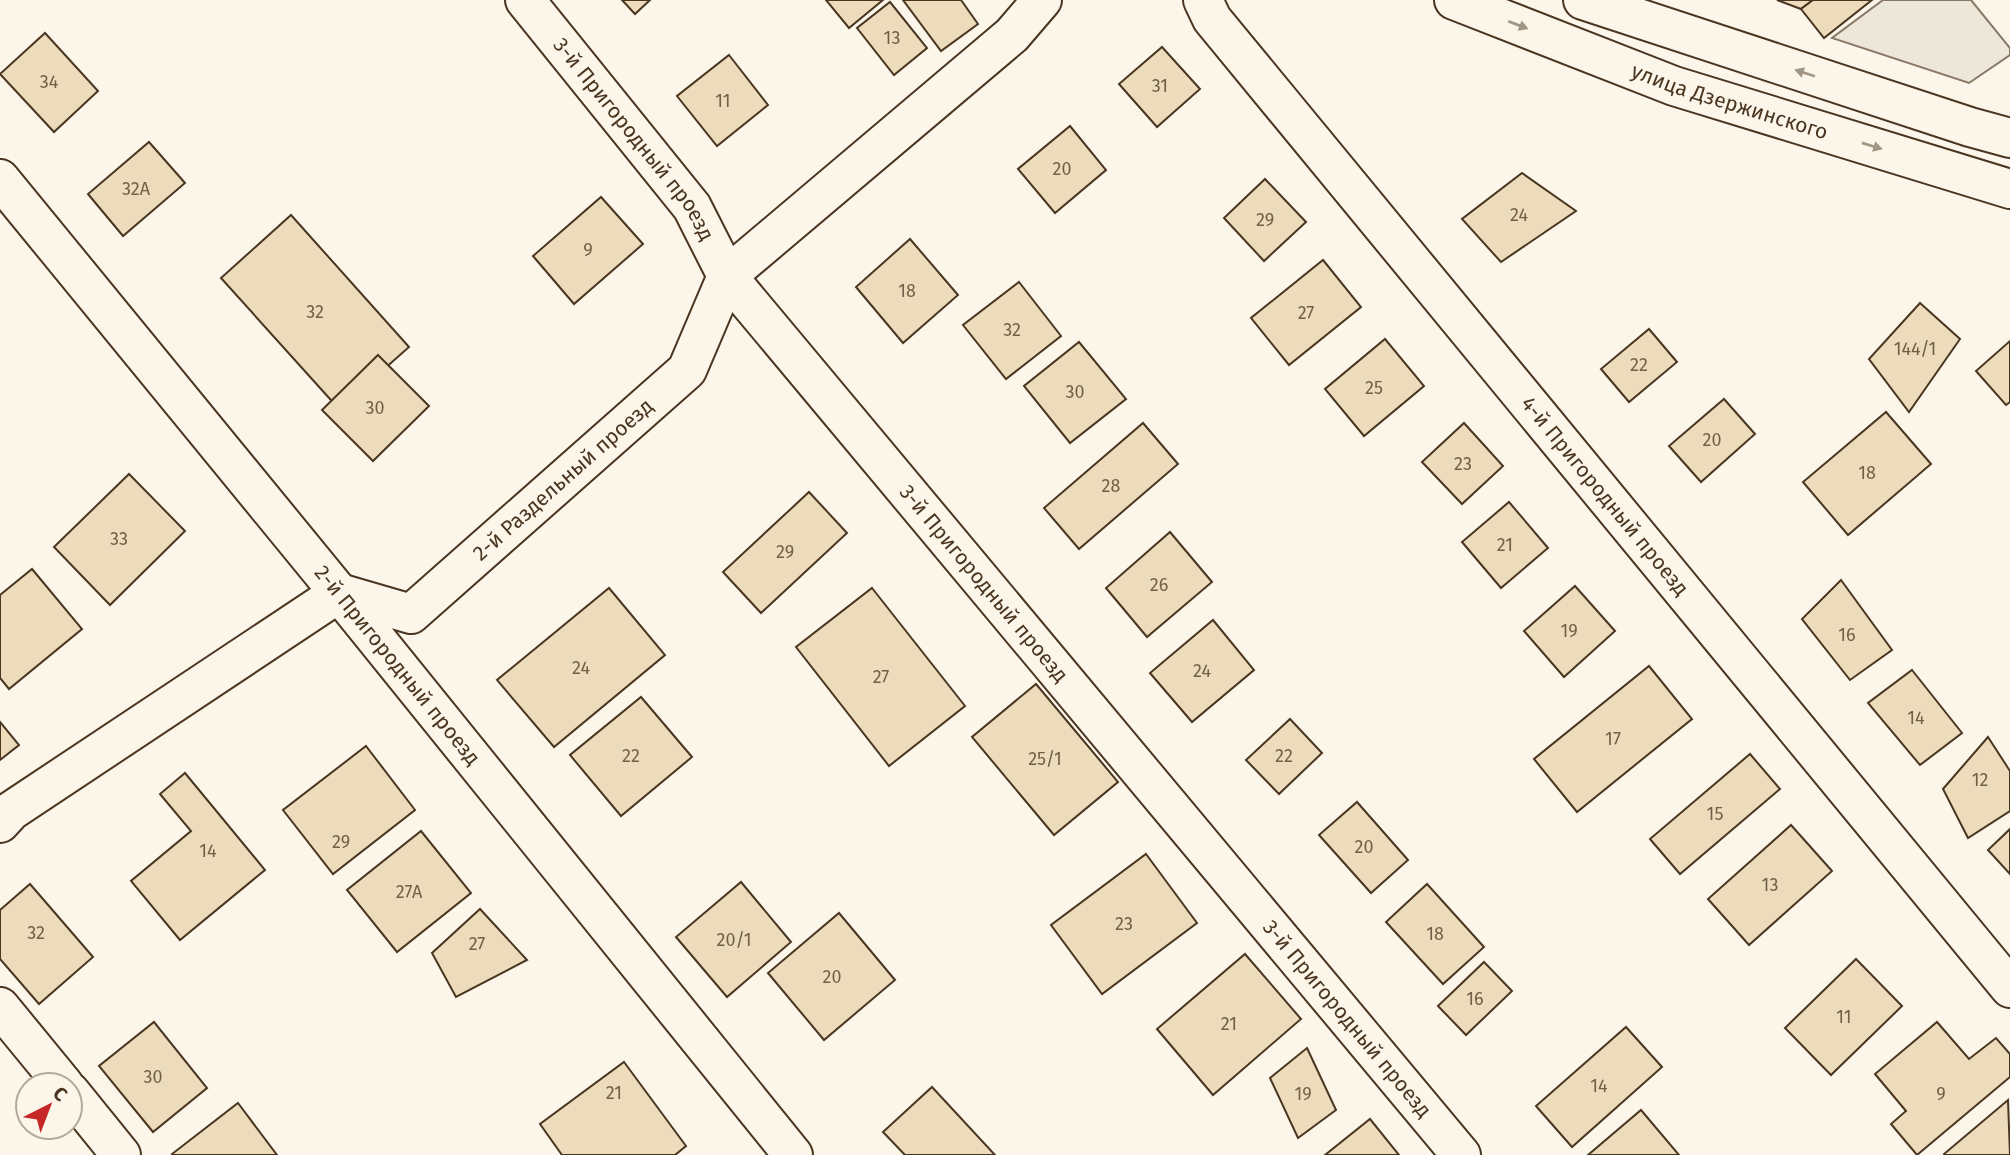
<svg xmlns="http://www.w3.org/2000/svg" width="2010" height="1155" font-family="'Fira Sans',sans-serif">
	<style>
		.parking { fill: #ede7d9; stroke: #887966; stroke-width: 2 }
		.building { fill: #ecdcbc; stroke: #4a3520; stroke-width: 2 }
		.lines { fill: none; stroke-linecap: round; stroke-linejoin: round }
		.minor-casing { stroke: #4a3520; stroke-width: 42 }
		.primary-casing { stroke: #4a3520; stroke-width: 42 }
		.minor { stroke: #fbf6e9; stroke-width: 38 }
		.primary { stroke: #fbf6e9; stroke-width: 38 }
		.oneway { fill: #a29684 }
		.labels { text-anchor: middle; dominant-baseline: central; stroke-width: 5; stroke-linejoin: round; paint-order: stroke }
		.number-label { font-size: 18px; fill: #725f47 }
		.street-label { font-size: 21px; fill: #4a3520; stroke: #fbf6e9 }
	</style>
	<rect width="100%" height="100%" fill="#fbf6e9"/>
	<path class="parking" d="M1883,0H1971L2010,48V55L1969,83L1832,38Z"/>
	<g class="building">
		<path d="M622,0H650L635,14Z"/>
		<path d="M826,0H883L849,28Z"/>
		<path d="M903,0H961L978,24L941,51Z"/>
		<path d="M1777,0H1813L1801,9Z"/>
		<path d="M1813,0H1872L1824,38L1801,9Z"/>
		<path d="M890,2L927,48L894,75L857,28Z"/>
		<path d="M45,33L98,91L54,132L0,74Z"/>
		<path d="M1162,47L1200,89L1157,127L1119,84Z"/>
		<path d="M729,55L768,105L717,146L677,96Z"/>
		<path d="M1070,126L1106,170L1055,213L1018,169Z"/>
		<path d="M149,142L185,183L123,236L88,194Z"/>
		<path d="M1522,173L1576,211L1501,262L1462,219Z"/>
		<path d="M1265,179L1306,222L1264,261L1224,218Z"/>
		<path d="M601,197L643,244L574,304L533,256Z"/>
		<path d="M291,215L409,347L339,409L221,278Z"/>
		<path d="M910,239L958,295L903,343L856,287Z"/>
		<path d="M1323,260L1361,307L1289,365L1251,318Z"/>
		<path d="M1019,282L1061,336L1006,379L963,325Z"/>
		<path d="M1920,303L1960,339L1909,412L1869,359Z"/>
		<path d="M1649,329L1677,362L1629,402L1601,369Z"/>
		<path d="M1385,339L1424,386L1364,436L1325,389Z"/>
		<path d="M2010,341V402L2006,405L1976,371Z"/>
		<path d="M1079,342L1126,399L1070,443L1024,386Z"/>
		<path d="M378,355L429,406L373,461L322,410Z"/>
		<path d="M1724,399L1755,434L1701,482L1669,446Z"/>
		<path d="M1886,412L1931,464L1848,535L1803,482Z"/>
		<path d="M1143,423L1178,464L1079,549L1044,508Z"/>
		<path d="M1464,423L1503,466L1462,504L1422,462Z"/>
		<path d="M129,474L185,531L110,605L54,547Z"/>
		<path d="M809,492L847,533L761,613L723,572Z"/>
		<path d="M1509,502L1548,548L1501,588L1462,542Z"/>
		<path d="M1170,532L1212,582L1147,637L1106,588Z"/>
		<path d="M32,569L82,629L9,689L0,678V595Z"/>
		<path d="M1841,580L1892,650L1850,680L1802,619Z"/>
		<path d="M1575,586L1615,631L1564,677L1524,631Z"/>
		<path d="M609,588L665,655L554,747L497,680Z"/>
		<path d="M872,588L965,706L889,766L796,647Z"/>
		<path d="M1213,620L1254,670L1192,722L1150,673Z"/>
		<path d="M1649,666L1692,719L1577,812L1534,759Z"/>
		<path d="M1912,670L1962,733L1920,765L1868,703Z"/>
		<path d="M1036,684L1118,782L1054,835L972,737Z"/>
		<path d="M641,697L692,757L621,816L570,755Z"/>
		<path d="M1290,719L1322,753L1279,794L1246,760Z"/>
		<path d="M0,722L19,745L0,760Z"/>
		<path d="M1988,737L2010,771V811L1968,838L1943,789Z"/>
		<path d="M366,746L415,810L333,874L283,810Z"/>
		<path d="M1750,754L1780,789L1680,874L1650,839Z"/>
		<path d="M185,773L265,870L180,940L131,881L191,831L160,794Z"/>
		<path d="M1357,802L1408,860L1371,893L1319,835Z"/>
		<path d="M1791,825L1832,871L1749,945L1708,899Z"/>
		<path d="M2010,829V874L1988,850Z"/>
		<path d="M421,831L471,893L397,952L347,890Z"/>
		<path d="M1146,854L1197,923L1102,994L1051,925Z"/>
		<path d="M741,882L791,942L727,997L676,937Z"/>
		<path d="M30,884L93,957L39,1004L0,959V910Z"/>
		<path d="M1427,884L1484,947L1443,984L1386,922Z"/>
		<path d="M480,909L527,960L456,997L432,953Z"/>
		<path d="M839,913L895,980L824,1040L768,973Z"/>
		<path d="M1245,954L1301,1019L1213,1095L1157,1029Z"/>
		<path d="M1856,959L1902,1006L1831,1075L1785,1028Z"/>
		<path d="M1484,962L1512,991L1466,1035L1438,1006Z"/>
		<path d="M154,1022L207,1088L153,1132L99,1066Z"/>
		<path d="M1937,1022L1969,1059L1996,1038L2010,1054V1077L1917,1155L1891,1124L1906,1111L1875,1074Z"/>
		<path d="M1626,1027L1662,1067L1572,1147L1536,1106Z"/>
		<path d="M1307,1048L1336,1110L1298,1138L1270,1078Z"/>
		<path d="M624,1062L686,1146L675,1155H562L540,1124Z"/>
		<path d="M932,1087L995,1155H905L883,1132Z"/>
		<path d="M2008,1100L2010,1155H1945L1944,1154Z"/>
		<path d="M238,1103L277,1155H173L172,1154Z"/>
		<path d="M1641,1110L1679,1155H1588Z"/>
		<path d="M1370,1119L1399,1155H1325Z"/>
	</g>
	<g class="lines">
		<g class="minor-casing">
			<g id="minor">
				<path id="s1" d="M525,0L692,207L727,276L1461,1155"/>
				<path id="s2" d="M1203,0L1212,19L2010,988"/>
				<path id="s3" d="M0,179L339,593L793,1155"/>
				<path id="s4" d="M0,823L11,811L339,593L411,614L687,370L727,276L1012,35L1042,0"/>
				<path d="M0,1007L64,1085"/>
				<path d="M70,1092L121,1155"/>
			</g>
		</g>
		<g class="primary-casing">
			<g id="primary">
				<path id="s5" d="M1454,0L1674,86L2010,189"/>
				<path d="M1583,0L1970,127L2010,138"/>
			</g>
		</g>
		<use href="#minor" class="minor"/>
		<use href="#primary" class="primary"/>
	</g>
	<defs><path id="oneway-solid" d="M-6-.8H1V-3.2L6.5 0L1 3.2V.8H-6Z" transform="scale(1.75)"/></defs>
	<g class="oneway">
		<use href="#oneway-solid" transform="translate(1518 25) rotate(21)"/>
		<use href="#oneway-solid" transform="translate(1805 73) rotate(-162)"/>
		<use href="#oneway-solid" transform="translate(1872 146) rotate(17)"/>
	</g>
	<g class="labels">
		<g class="number-label">
			<text x="892" y="38">13</text>
			<text x="49" y="82">34</text>
			<text x="1160" y="86">31</text>
			<text x="723" y="101">11</text>
			<text x="1062" y="169">20</text>
			<text x="136" y="189">32А</text>
			<text x="1519" y="215">24</text>
			<text x="1265" y="220">29</text>
			<text x="588" y="250">9</text>
			<text x="907" y="291">18</text>
			<text x="315" y="312">32</text>
			<text x="1306" y="313">27</text>
			<text x="1012" y="330">32</text>
			<text x="1915" y="349">144/1</text>
			<text x="1639" y="365">22</text>
			<text x="1374" y="388">25</text>
			<text x="1075" y="392">30</text>
			<text x="375" y="408">30</text>
			<text x="1712" y="440">20</text>
			<text x="1463" y="464">23</text>
			<text x="1867" y="473">18</text>
			<text x="1111" y="486">28</text>
			<text x="119" y="539">33</text>
			<text x="1505" y="545">21</text>
			<text x="785" y="552">29</text>
			<text x="1159" y="585">26</text>
			<text x="1569" y="631">19</text>
			<text x="1847" y="635">16</text>
			<text x="581" y="668">24</text>
			<text x="1202" y="671">24</text>
			<text x="881" y="677">27</text>
			<text x="1916" y="718">14</text>
			<text x="1613" y="739">17</text>
			<text x="631" y="756">22</text>
			<text x="1284" y="756">22</text>
			<text x="1045" y="759">25/1</text>
			<text x="1980" y="780">12</text>
			<text x="1715" y="814">15</text>
			<text x="341" y="842">29</text>
			<text x="1364" y="847">20</text>
			<text x="208" y="851">14</text>
			<text x="1770" y="885">13</text>
			<text x="409" y="892">27А</text>
			<text x="1124" y="924">23</text>
			<text x="36" y="933">32</text>
			<text x="1435" y="934">18</text>
			<text x="734" y="940">20/1</text>
			<text x="477" y="944">27</text>
			<text x="832" y="977">20</text>
			<text x="1475" y="999">16</text>
			<text x="1844" y="1017">11</text>
			<text x="1229" y="1024">21</text>
			<text x="153" y="1077">30</text>
			<text x="1599" y="1086">14</text>
			<text x="614" y="1093">21</text>
			<text x="1303" y="1094">19</text>
			<text x="1941" y="1094">9</text>
		</g>
		<g class="street-label">
			<text stroke="none"><textPath href="#s5" startOffset="294">улица Дзержинского</textPath></text>
			<text stroke="none"><textPath href="#s1" startOffset="177">3-й Пригородный проезд</textPath></text>
			<text stroke="none"><textPath href="#s4" startOffset="688">2-й Раздельный проезд</textPath></text>
			<text stroke="none"><textPath href="#s2" startOffset="639">4-й Пригородный проезд</textPath></text>
			<text stroke="none"><textPath href="#s1" startOffset="744">3-й Пригородный проезд</textPath></text>
			<text stroke="none"><textPath href="#s3" startOffset="628">2-й Пригородный проезд</textPath></text>
			<text stroke="none"><textPath href="#s1" startOffset="1311">3-й Пригородный проезд</textPath></text>
		</g>
	</g>
	<g transform="translate(49 1106) rotate(42)"><circle r="33" fill="#fbf6e9" stroke="#b4a999" stroke-width="2"/>
	<path d="M0-5L12 26L0 18L-12 26Z" fill="#c62828"/>
	<text y="-10" font-size="19" font-weight="bold" text-anchor="middle" fill="#4a3520">С</text>
	</g>
</svg>
